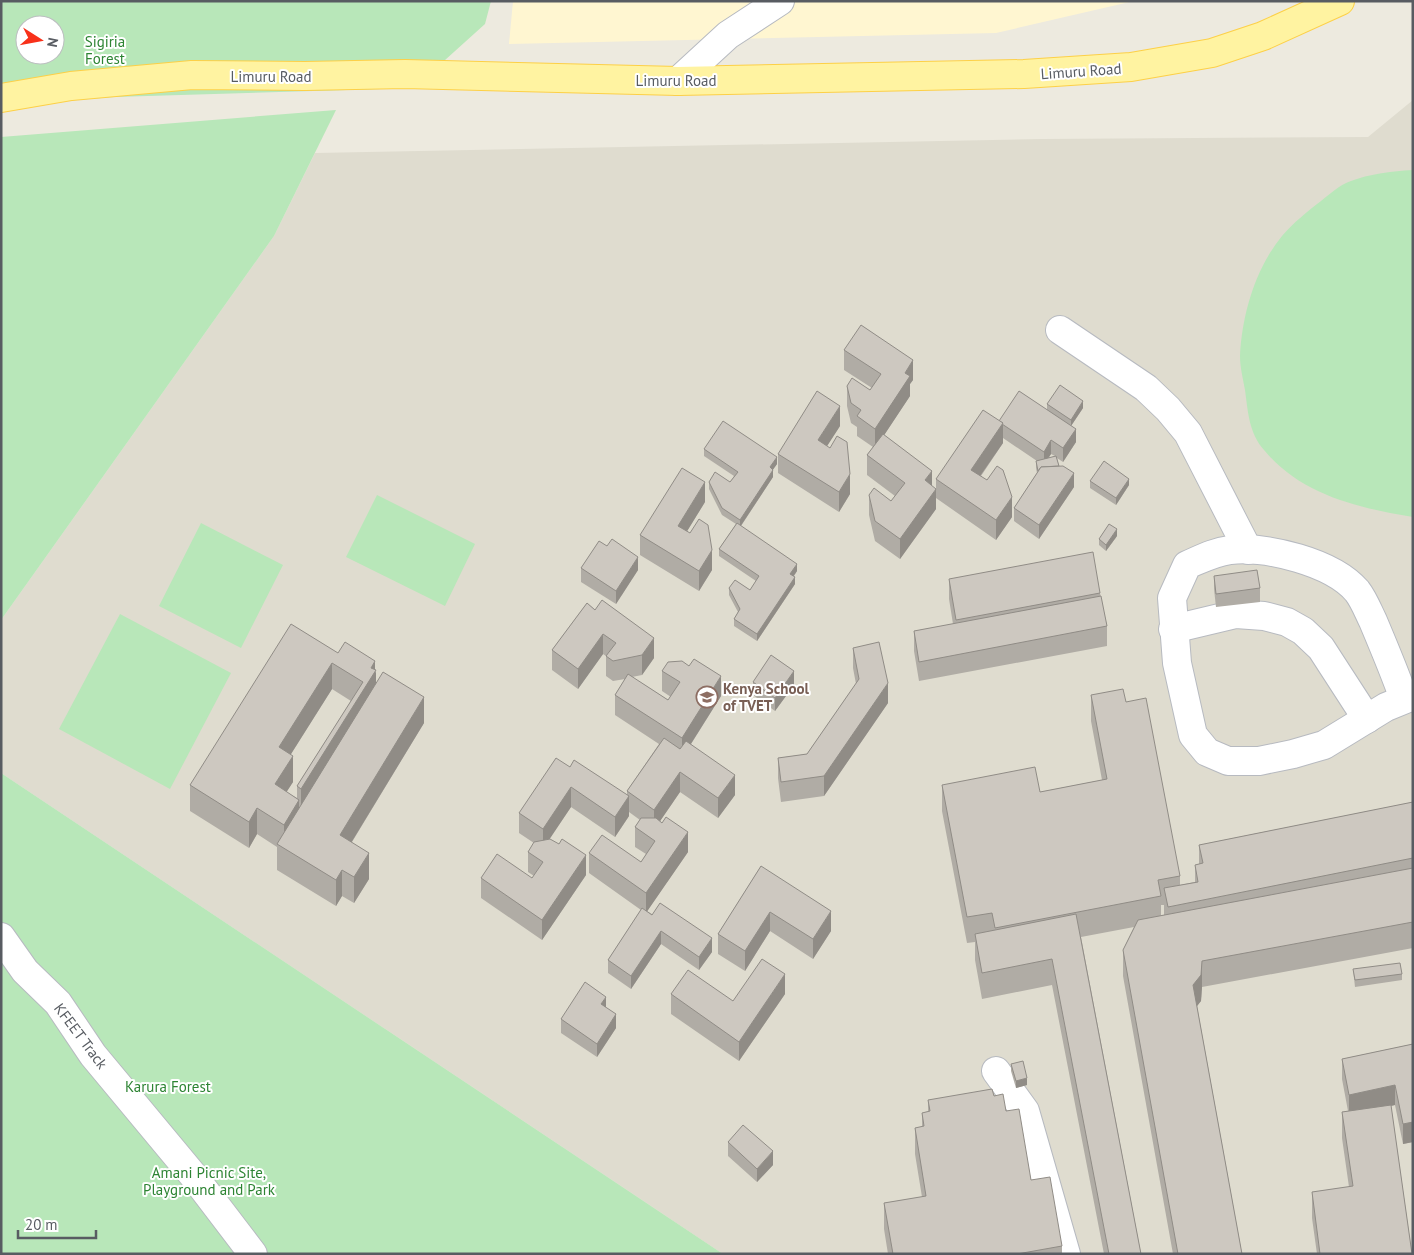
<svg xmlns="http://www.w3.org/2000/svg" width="1414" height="1255" font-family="'PT Sans',sans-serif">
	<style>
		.commercial { fill: #fff6d1 }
		.education { fill: #dfdccf }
		.green { fill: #b8e7b9; fill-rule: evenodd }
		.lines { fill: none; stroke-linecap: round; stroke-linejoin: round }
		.minor-casing { stroke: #b7bac0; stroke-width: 30 }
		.major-casing { stroke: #fdd047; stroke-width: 30 }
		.minor { stroke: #fff; stroke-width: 28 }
		.major { stroke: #fff3a1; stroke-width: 28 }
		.wall { fill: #b0aca5; fill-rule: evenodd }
		.shaded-wall { fill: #908c86 }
		.building { fill: #cdc8c0; stroke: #908c86 }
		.labels { text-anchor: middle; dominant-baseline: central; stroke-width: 4; stroke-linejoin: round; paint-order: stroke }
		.park-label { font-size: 15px; fill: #2d8433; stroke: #fff }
		.street-label { font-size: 15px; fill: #585c62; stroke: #fff }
		.education-label { font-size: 15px; font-weight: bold; fill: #785e54; stroke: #fff; text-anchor: start }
	</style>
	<rect width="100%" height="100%" fill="#edeadf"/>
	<path class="commercial" d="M513,1H1134L996,33L509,44Z"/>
	<path class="education" d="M1413,100V1254H723L1,773V620L274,236L315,153L1042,139L1368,137Z"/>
	<g class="green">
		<path d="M1,1H491L485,24L414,88L114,97L1,106ZM25,25H55V55H25Z"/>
		<path d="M336,110L274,236L1,620V137Z"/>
		<path d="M1413,170V517C1358,508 1301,495 1264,450C1249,433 1248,412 1245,390C1243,379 1240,367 1240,356C1242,315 1255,269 1282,236C1293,223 1308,211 1321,201C1327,196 1333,191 1339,187C1358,175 1391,171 1413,170Z"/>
		<path d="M377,495L475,544L445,606L346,557Z"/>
		<path d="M201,523L283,565L241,648L159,606Z"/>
		<path d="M120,614L231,673L170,789L59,729Z"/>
		<path d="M1,773L723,1254H1Z"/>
	</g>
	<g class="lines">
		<g class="minor-casing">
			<g id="minor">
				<path d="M678,81L728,35L780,1"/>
				<path d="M1060,330L1146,388L1168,409L1188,433L1248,550"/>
				<path d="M1173,629L1236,614L1264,616L1287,622L1303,631L1321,648L1367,719"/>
				<path d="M1404,699C1395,673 1384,647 1373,621C1368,611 1364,600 1357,591C1332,562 1267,546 1230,550C1214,552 1201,559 1187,565L1172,598L1177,663L1193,735L1207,752L1228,761H1259L1293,754L1324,745L1386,707L1413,696"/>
				<path d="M1,937L25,971L58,1003L93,1055L192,1174L253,1254"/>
				<path d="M996,1071L1025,1111L1066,1254"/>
			</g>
		</g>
		<g class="major-casing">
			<path id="major" d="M1,98L71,86L192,75L305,76L405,74L678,81L1024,74L1131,67L1212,53L1263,36L1340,1"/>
		</g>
		<use href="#minor" class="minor"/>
		<use href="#major" class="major"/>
	</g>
	<g class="wall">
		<path d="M844,350L913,380L910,384V396L884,435L932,486L936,509L900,559L875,541L869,515V495L891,501L895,496L867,475V455L873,447L857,436V427L851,423L847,406V386L870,390L872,388L844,370Z"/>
		<path d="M1047,404L1083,408L1071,426L1076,442L1063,462L1057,458L1059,466L1074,487L1039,539L1014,521V508L1037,473L1036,468V461H1037L1003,438V443L981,476L1012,517L996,540L936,498V479L999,421L1047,410ZM1051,454L1055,456L1048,458Z"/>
		<path d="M840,426L827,446L850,494L839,512L778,473V454Z"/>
		<path d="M704,449L777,464L773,469V477L741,526L797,571L794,576L795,584L757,641L734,626V619L738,612L729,595V588L750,590L756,581L719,556V549L736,524L722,515L709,489V482H730L734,476L704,456Z"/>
		<path d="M1090,481L1129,485L1116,505L1090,488Z"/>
		<path d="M705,502L687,531L712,570L699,591L640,555V535Z"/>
		<path d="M1117,536L1106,551L1099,545V539Z"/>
		<path d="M581,568L638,570L616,604L581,582Z"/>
		<path d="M1214,576L1260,588V602L1216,607L1214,589Z"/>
		<path d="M949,579L1100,593L1107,626V646L919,681L914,651V631L953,624L949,599Z"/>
		<path d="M587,603L654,658L642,675L632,677L668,700L671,697L662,691V671L721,696L691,744L735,795L718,818L680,792L660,821L688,852L647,911L712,952L699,970L661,944L631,989L608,973V960L641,910L589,873V853L641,862L646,854L635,847V827L640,820L629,812V816L615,837L571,807L549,839L586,875L542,940L481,898V878H532L534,876L528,872V852L534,843L519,833V813L570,767L627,795V791L659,744L615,715V695L625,679L613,681L606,676V656L603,654L578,689L552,670V650Z"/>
		<path d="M853,648L888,703L824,796L781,802L778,778V758L807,754L856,684L853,668Z"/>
		<path d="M338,653L375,670L376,682L424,723L352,842L369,879L354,903L342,896L336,906L277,870V847L257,834L249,848L190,811V785ZM332,689L351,701L297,786V798L286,792L293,782L291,754Z"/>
		<path d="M753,682L794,685L775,711L753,695Z"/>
		<path d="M1091,695L1126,702L1180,876V885L1195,882V865L1199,864V845L1413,802V948L1202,987L1201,1001L1197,1006L1242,1254H1173L1123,976V950L1134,927L1081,937L1141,1254H1104L1052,985L982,999L975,960V942L967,943L942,811V785L1040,792L1102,780L1091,721ZM1161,905H1164V915H1161Z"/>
		<path d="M761,866L831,931L813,959L770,931L745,971L718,954V934Z"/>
		<path d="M1353,969L1402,974V980L1355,987Z"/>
		<path d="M671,994L733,1001L785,994L739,1061L671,1014Z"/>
		<path d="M561,1019L616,1028L597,1057L561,1033Z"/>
		<path d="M1413,1044V1142L1403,1144L1395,1105L1391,1106L1412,1254H1317L1312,1218V1192L1349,1187L1342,1138V1112L1348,1111L1342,1079V1059Z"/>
		<path d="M1011,1064L1027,1085L1016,1088L1011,1071Z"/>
		<path d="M994,1096L1006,1111L1031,1180L1062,1246V1254H888L884,1229V1203L922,1197L915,1154V1128L922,1127V1113L928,1112V1100Z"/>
		<path d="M728,1142L773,1165L757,1182L728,1156Z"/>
	</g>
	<g class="shaded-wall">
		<path d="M913,360V380L910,384V396L875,449V429L905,373Z"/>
		<path d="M1083,401V408L1071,426V420Z"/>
		<path d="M840,406V426L818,460V440Z"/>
		<path d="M1003,423V443L971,489V470Z"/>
		<path d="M1076,429V442L1063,462V448Z"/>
		<path d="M1051,440V454L1044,465V452Z"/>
		<path d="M777,457V464L770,474V467Z"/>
		<path d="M773,470V477L740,527V520Z"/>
		<path d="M932,471V491L925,480Z"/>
		<path d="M1074,473V487L1039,539V525Z"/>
		<path d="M850,474V494L839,512V492Z"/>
		<path d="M1129,479V485L1116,505V498Z"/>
		<path d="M705,482V502L678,546V526Z"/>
		<path d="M936,489V509L900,559V539Z"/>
		<path d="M1012,497V517L996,540V520Z"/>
		<path d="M1117,529V536L1106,551V545Z"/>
		<path d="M712,550V570L699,591V571Z"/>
		<path d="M638,557V570L616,604V591Z"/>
		<path d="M797,564V571L790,581V574Z"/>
		<path d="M795,577V584L757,641V634Z"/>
		<path d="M603,634V654L578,689V669Z"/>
		<path d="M654,638V658L642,675V655Z"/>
		<path d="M375,661V673L376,670V697L301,815V789Z"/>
		<path d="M332,663V689L279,773V747Z"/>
		<path d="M794,671V685L775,711V698Z"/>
		<path d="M721,676V696L682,758V738Z"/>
		<path d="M888,683V703L824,796V776Z"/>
		<path d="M424,697V723L340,861V835Z"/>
		<path d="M293,756V782L275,810V784Z"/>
		<path d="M680,772V792L654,830V810Z"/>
		<path d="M735,775V795L718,818V798Z"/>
		<path d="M571,787V807L543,849V829Z"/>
		<path d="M629,796V816L615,837V817Z"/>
		<path d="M299,800V826L284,848V825Z"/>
		<path d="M257,808V834L249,848V822Z"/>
		<path d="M688,832V852L646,913V893Z"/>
		<path d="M369,853V879L354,903V877Z"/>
		<path d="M586,855V875L542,940V920Z"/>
		<path d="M342,870V896L336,906V880Z"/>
		<path d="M831,911V931L813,959V939Z"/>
		<path d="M770,912V931L745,971V951Z"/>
		<path d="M661,931V944L631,989V976Z"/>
		<path d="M712,938V952L699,970V957Z"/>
		<path d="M1202,961V987L1201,1001L1193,1011V985Z"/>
		<path d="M785,974V994L739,1061V1042Z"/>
		<path d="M606,997V1010L601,1004Z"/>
		<path d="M616,1014V1028L597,1057V1044Z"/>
		<path d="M1027,1078V1085L1016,1088V1081Z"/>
		<path d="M1395,1085V1105L1349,1115V1095Z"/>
		<path d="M1413,1122V1142L1403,1144V1124Z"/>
		<path d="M773,1151V1165L757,1182V1169Z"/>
	</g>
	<g class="building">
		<path d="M861,325L913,360L905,373L910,376L875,429L857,416L861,410L851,403L847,386L852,378L870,390L881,374L844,350Z"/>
		<path d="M1060,385L1083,401L1071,420L1047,404Z"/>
		<path d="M817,391L840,406L818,440L830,448L837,436L847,442L850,474L839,492L778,454Z"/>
		<path d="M1019,391L1076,429L1063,448L1051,440L1044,452L1002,424L1003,423L999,421Z"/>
		<path d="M983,410L1003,423L971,470L987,480L997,466L1003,470L1012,497L996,520L936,479Z"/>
		<path d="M723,421L777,457L770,467L773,470L740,520L722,508L709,482L715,472L730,482L738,472L704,449Z"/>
		<path d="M883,434L932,471L925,480L936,489L900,539L875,521L869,495L874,488L891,501L905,483L867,455Z"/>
		<path d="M1056,456L1059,466L1041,467L1038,471L1036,461Z"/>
		<path d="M1104,461L1129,479L1116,498L1090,481Z"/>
		<path d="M1063,466L1074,473L1039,525L1014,508L1041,467Z"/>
		<path d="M682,468L705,482L678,526L690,533L699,519L708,525L712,550L699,571L640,535Z"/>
		<path d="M737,523L797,564L790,574L795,577L757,634L734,619L740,609L729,588L735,580L750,590L759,576L719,549Z"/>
		<path d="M1109,524L1117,529L1106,545L1099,539Z"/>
		<path d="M612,539L638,557L616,591L581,568L599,541L607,546Z"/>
		<path d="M1093,552L1100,593L956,620L949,579Z"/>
		<path d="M1257,570L1260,588L1216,594L1214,576Z"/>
		<path d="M1101,596L1107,626L919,662L914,631Z"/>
		<path d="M602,600L654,638L642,655L613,661L606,656L616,643L603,634L578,669L552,650L587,603L595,610Z"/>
		<path d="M291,624L338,653L345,642L375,661L371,668L376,670L301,789L297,786L363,682L332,663L279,747L293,756L275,784L299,800L284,825L257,808L249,822L190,785Z"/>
		<path d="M879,642L888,683L824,776L781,782L778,758L807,754L859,679L853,648Z"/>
		<path d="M771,655L794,671L775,698L753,682Z"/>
		<path d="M694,659L721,676L682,738L615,695L628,674L668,700L680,682L662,671L668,662L682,661L689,666Z"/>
		<path d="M383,672L424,697L340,835L369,853L354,877L342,870L336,880L277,844Z"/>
		<path d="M1123,689L1126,702L1146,698L1180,876L1158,880L1161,896L995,928L992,913L967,917L942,785L1035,767L1040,792L1107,779L1091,695Z"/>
		<path d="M664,738L680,749L686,741L735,775L718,798L680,772L654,810L627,791Z"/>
		<path d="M556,758L570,767L574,760L629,796L615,817L571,787L543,829L519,813Z"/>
		<path d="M1413,802V858L1168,907L1164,888L1198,882L1195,865L1203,863L1199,845Z"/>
		<path d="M666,817L688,832L646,893L589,853L602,835L641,862L655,841L635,827L641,818H656L662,823Z"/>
		<path d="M550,839L559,844L562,839L586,855L542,920L481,878L497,854L532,878L543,862L528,852L534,842Z"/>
		<path d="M761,866L831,911L813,939L770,912L745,951L718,934Z"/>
		<path d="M1413,868V922L1202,961L1201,975L1193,985L1242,1254H1178L1123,950L1138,920Z"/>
		<path d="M660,903L712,938L699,957L661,931L631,976L608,960L642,908L652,915Z"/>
		<path d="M1076,914L1141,1254H1109L1052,959L982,973L975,934Z"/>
		<path d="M762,959L785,974L739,1042L671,994L688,970L733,1001Z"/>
		<path d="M1400,963L1402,974L1355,980L1353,969Z"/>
		<path d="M585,982L606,997L601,1004L616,1014L597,1044L561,1019Z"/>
		<path d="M1413,1044V1122L1403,1124L1395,1085L1349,1095L1342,1059Z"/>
		<path d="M1023,1061L1027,1078L1016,1081L1011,1064Z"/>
		<path d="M992,1089L994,1096L1003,1094L1006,1111L1019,1109L1031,1180L1050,1177L1062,1246L1017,1254H893L884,1203L926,1196L915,1128L924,1126L922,1113L930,1111L928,1100Z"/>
		<path d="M1391,1105L1412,1254H1320L1312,1192L1353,1186L1342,1112Z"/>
		<path d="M743,1125L773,1151L757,1169L728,1142Z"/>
	</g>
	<defs>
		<g id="university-ring" transform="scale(1.125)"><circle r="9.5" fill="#fff" stroke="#8d6e63" stroke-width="1.5"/><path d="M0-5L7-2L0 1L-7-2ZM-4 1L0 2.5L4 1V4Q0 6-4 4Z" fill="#8d6e63"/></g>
	</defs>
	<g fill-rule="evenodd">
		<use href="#university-ring" x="707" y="697"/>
	</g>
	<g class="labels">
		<g class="park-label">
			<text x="105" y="41">Sigiria<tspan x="105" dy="17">Forest</tspan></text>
			<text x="168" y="1086">Karura Forest</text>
			<text x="209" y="1172">Amani Picnic Site,<tspan x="209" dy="17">Playground and Park</tspan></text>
		</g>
		<g class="street-label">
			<text transform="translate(1081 71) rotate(-4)">Limuru Road</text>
			<text x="271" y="76">Limuru Road</text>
			<text x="676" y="80">Limuru Road</text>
			<text transform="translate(81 1036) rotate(53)">KFEET Track</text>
		</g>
		<g class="education-label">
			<text x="723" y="688">Kenya School<tspan x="723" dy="17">of TVET</tspan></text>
		</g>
	</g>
	<rect width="1414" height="1255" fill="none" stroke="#585c62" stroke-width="5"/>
	<g transform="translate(40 40) rotate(101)"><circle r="24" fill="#ffffff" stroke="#bcbec0"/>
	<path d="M0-4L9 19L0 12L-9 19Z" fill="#f8311a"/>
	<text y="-8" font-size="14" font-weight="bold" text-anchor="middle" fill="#585c62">N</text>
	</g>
	<path d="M18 1230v8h78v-8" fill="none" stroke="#585c62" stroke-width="2.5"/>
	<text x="25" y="1230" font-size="15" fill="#585c62" stroke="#ffffff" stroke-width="4" paint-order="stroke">20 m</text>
</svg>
